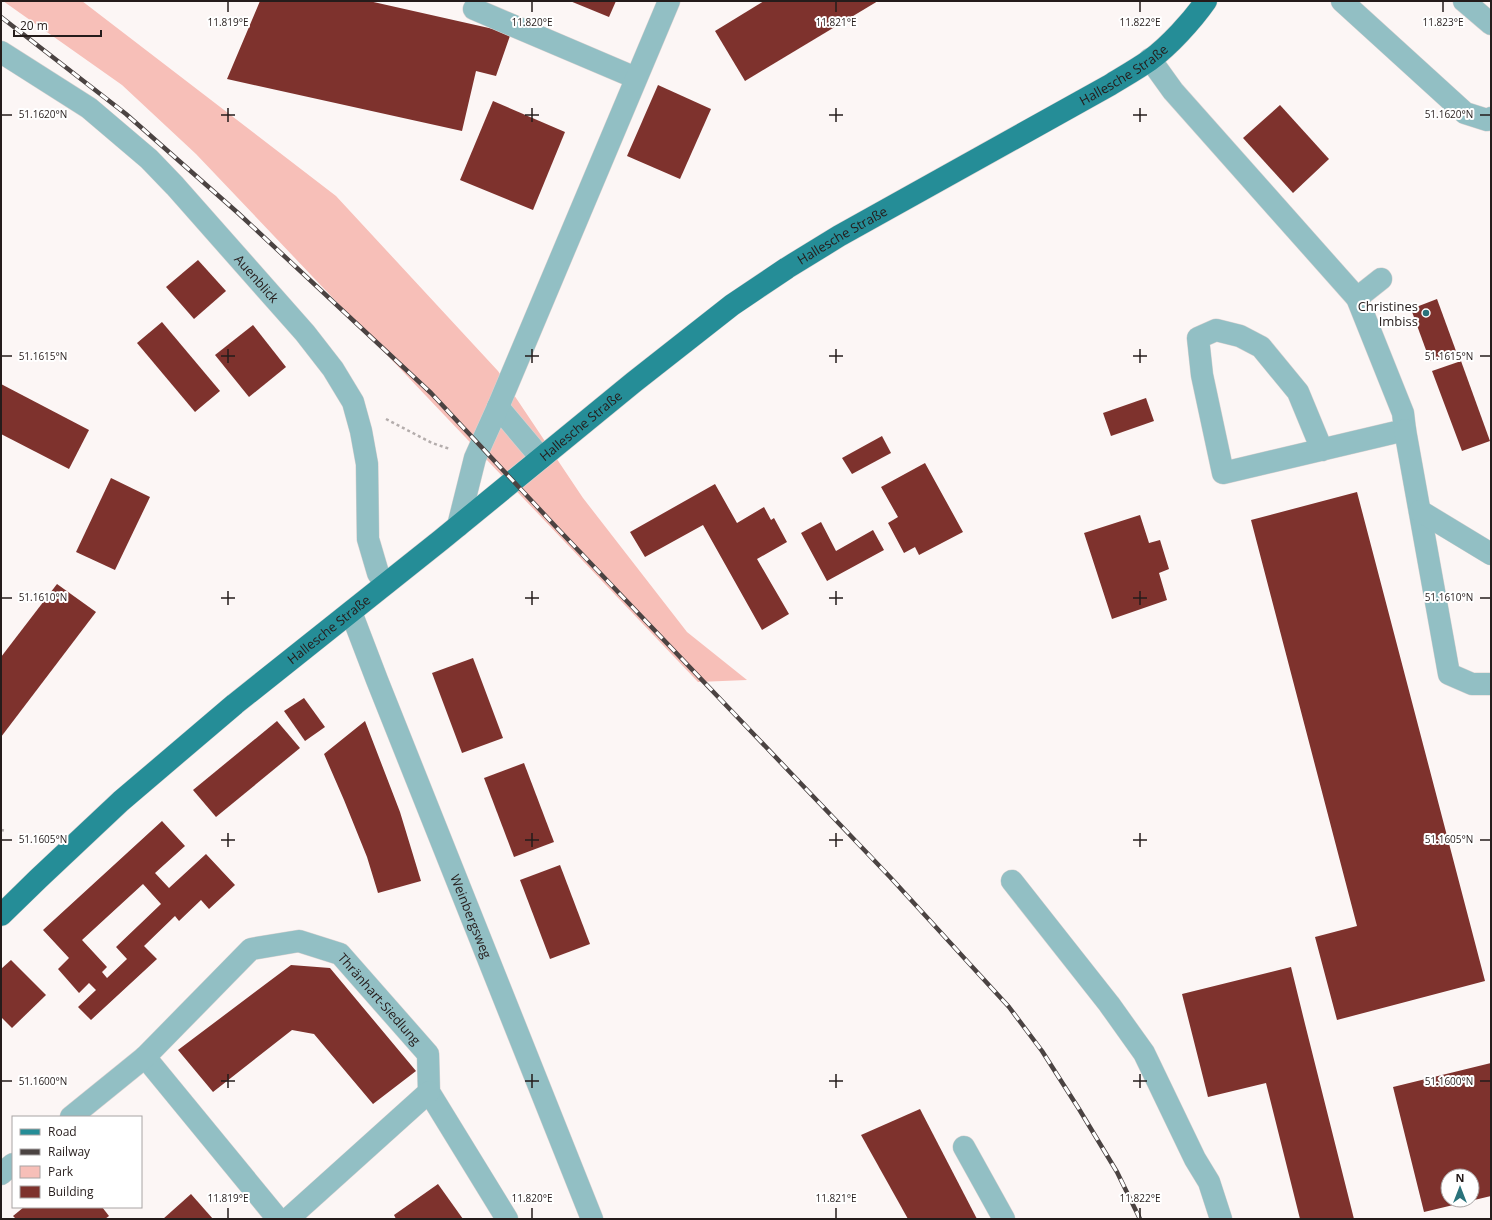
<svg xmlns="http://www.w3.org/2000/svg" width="1492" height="1220" font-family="'Open Sans',sans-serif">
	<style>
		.green { fill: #f7bfb8 }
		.building { fill: #7e322d; fill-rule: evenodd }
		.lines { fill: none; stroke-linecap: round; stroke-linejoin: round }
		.minor-casing { stroke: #dad3d2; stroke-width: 23 }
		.major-casing { stroke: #dad3d2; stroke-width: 23 }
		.path { stroke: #b4adac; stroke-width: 2.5; stroke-dasharray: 3 3; stroke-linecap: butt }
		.minor { stroke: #92bfc4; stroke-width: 22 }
		.major { stroke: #258d97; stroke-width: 22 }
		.rail-casing { stroke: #4b4342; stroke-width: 4.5 }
		.rail { stroke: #fff; stroke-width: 3; stroke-dasharray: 9; stroke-linecap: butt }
		.ticks { fill: none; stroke: #251c1b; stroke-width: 1.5 }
		.poi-dot { fill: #2a737b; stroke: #fff; stroke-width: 1.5 }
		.labels { text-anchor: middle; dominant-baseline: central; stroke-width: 4; stroke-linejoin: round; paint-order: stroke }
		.street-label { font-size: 13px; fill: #251c1b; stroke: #fff }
		.poi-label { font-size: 13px; fill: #251c1b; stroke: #fff; text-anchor: end }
		.ticks-label { font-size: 10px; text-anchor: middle; fill: #251c1b; stroke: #fff; stroke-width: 4; stroke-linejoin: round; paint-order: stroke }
	</style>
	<rect width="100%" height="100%" fill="#fcf6f5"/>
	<path class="green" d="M3,1H82L336,196L498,371L583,498L687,632L747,680L698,682L196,154L122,85Z"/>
	<g class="building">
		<path d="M260,1H369L511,33L496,76L476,71L462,131L227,79Z"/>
		<path d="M570,1H616L609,17Z"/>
		<path d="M764,1H878L745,81L715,31Z"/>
		<path d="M658,85L711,109L680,179L627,156Z"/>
		<path d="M493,101L565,132L533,210L460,180Z"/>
		<path d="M1280,105L1329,159L1293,193L1243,138Z"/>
		<path d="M198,260L226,291L194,319L166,287Z"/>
		<path d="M1437,299L1456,351L1430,361L1411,309Z"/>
		<path d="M162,322L220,391L195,412L137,343Z"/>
		<path d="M253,325L286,367L249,397L215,355Z"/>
		<path d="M1461,361L1490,441L1462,451L1432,371Z"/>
		<path d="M1,384L89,430L69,469L1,434Z"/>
		<path d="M1146,398L1154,421L1111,436L1103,413Z"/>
		<path d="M882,436L891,453L852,474L842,458Z"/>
		<path d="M925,463L963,532L919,555L915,547L904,553L888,523L898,517L881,487Z"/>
		<path d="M111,478L150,497L115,570L76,552Z"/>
		<path d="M715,484L737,523L764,507L771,520L774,518L787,542L757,559L789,614L762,630L703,525L645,557L630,532Z"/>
		<path d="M1357,492L1485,981L1337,1020L1315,937L1357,926L1251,520Z"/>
		<path d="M1140,515L1149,543L1160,540L1169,569L1159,573L1167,600L1112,619L1084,533Z"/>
		<path d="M821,522L836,551L873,530L884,550L827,581L801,533Z"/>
		<path d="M57,584L96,612L1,737V657Z"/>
		<path d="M473,658L503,738L462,753L432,673Z"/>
		<path d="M304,698L325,727L305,741L284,711Z"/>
		<path d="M277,721L300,748L216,817L193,790Z"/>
		<path d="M365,721L400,812L421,881L378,893L367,857L344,800L324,754Z"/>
		<path d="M524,763L554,842L514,857L484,778Z"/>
		<path d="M162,821L185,846L155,873L169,888L206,854L235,885L209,909L201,900L179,921L175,916L144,946L157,959L91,1020L78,1007L96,990L89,983L79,993L58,969L69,958L43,930ZM143,884L161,904L116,947L127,959L107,978L102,972L107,967L82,940Z"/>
		<path d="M560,865L590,944L550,959L520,880Z"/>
		<path d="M11,960L46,995L12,1028L1,1017V969Z"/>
		<path d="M291,965L330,968L416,1071L373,1104L314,1034L292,1030L213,1092L178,1050Z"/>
		<path d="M1291,967L1305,1024L1354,1219H1300L1266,1083L1208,1097L1182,994Z"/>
		<path d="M1491,1063V1196L1424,1212L1393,1087ZM1448,1176H1472V1200H1448Z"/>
		<path d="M920,1109L977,1219H908L861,1135Z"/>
		<path d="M438,1184L463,1219H396L394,1215Z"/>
		<path d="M191,1194L213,1219H163Z"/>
		<path d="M24,1207H102L109,1216L105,1219H16L13,1216Z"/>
	</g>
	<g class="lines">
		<g class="minor-casing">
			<g id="minor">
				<path d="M1342,1L1465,113L1487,120L1491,118"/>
				<path d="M1464,1L1491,24"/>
				<path d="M474,9L636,78"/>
				<path id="s1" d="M1,52L89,108L149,159L175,186L305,333L333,369L353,402L361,431L367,464L368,539L378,573L385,584"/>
				<path d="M1150,59L1173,91L1357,298L1403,413L1405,430L1223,473L1202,375L1198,338L1216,330L1240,336L1261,347L1298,392L1322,450"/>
				<path d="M1357,298L1381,279"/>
				<path d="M498,407L541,458"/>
				<path d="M1405,430L1449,674L1472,684H1491"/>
				<path d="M1420,511L1491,554"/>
				<path d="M458,526L475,458L498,407L669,1"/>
				<path id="s2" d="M351,612L377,680L592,1219"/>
				<path d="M1012,881L1109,1004L1144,1053L1195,1159L1209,1182L1221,1219"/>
				<path d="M145,1057L278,1219"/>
				<path id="s3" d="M71,1117L145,1057L251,949L299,941L340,954L428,1054L429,1092L507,1219"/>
				<path d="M964,1147L1004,1219"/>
				<path d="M1,1174L13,1164"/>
				<path d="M288,1219L429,1092"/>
			</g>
		</g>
		<g class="major-casing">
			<g id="major">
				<path id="s4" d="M1,915L38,879L121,801L235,704L441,540L634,382L732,305L787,268L839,236L1110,85C1123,77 1137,69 1150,60C1169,46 1192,21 1206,1"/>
			</g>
		</g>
		<g class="path">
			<path d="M386,419L432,443L450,449"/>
			<path d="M1,830L6,831"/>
		</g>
		<use href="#minor" class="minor"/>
		<use href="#major" class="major"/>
		<g class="rail-casing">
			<path id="rail" d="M1,17L126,114L238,213L431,393L557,528L890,877L1009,1007L1042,1051L1079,1109L1117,1172L1140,1219"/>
		</g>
		<use href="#rail" class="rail"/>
	</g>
	<path class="ticks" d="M228,2V12M532,2V12M836,2V12M1140,2V12M1443,2V12M228,108V122M532,108V122M836,108V122M1140,108V122M2,115H12M221,115H235M525,115H539M829,115H843M1133,115H1147M1480,115H1490M228,349V363M532,349V363M836,349V363M1140,349V363M2,356H12M221,356H235M525,356H539M829,356H843M1133,356H1147M1480,356H1490M228,591V605M532,591V605M836,591V605M1140,591V605M2,598H12M221,598H235M525,598H539M829,598H843M1133,598H1147M1480,598H1490M228,833V847M532,833V847M836,833V847M1140,833V847M2,840H12M221,840H235M525,840H539M829,840H843M1133,840H1147M1480,840H1490M228,1074V1088M532,1074V1088M836,1074V1088M1140,1074V1088M2,1081H12M221,1081H235M525,1081H539M829,1081H843M1133,1081H1147M1480,1081H1490M228,1208V1218M532,1208V1218M836,1208V1218M1140,1208V1218"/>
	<circle class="poi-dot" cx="1426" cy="313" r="4"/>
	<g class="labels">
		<g class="street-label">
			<text stroke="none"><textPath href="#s4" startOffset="1407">Hallesche Straße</textPath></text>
			<text stroke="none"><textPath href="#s4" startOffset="1083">Hallesche Straße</textPath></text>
			<text stroke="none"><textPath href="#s1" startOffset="344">Auenblick</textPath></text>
			<text stroke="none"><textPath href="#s4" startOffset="759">Hallesche Straße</textPath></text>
			<text stroke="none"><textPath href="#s4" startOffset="435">Hallesche Straße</textPath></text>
			<text stroke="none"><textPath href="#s2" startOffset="327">Weinbergsweg</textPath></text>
			<text stroke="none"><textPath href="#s3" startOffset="398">Thränhart-Siedlung</textPath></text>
		</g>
		<g class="poi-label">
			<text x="1418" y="306">Christines<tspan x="1418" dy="15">Imbiss</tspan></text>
		</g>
	</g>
	<g class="ticks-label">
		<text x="228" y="26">11.819°E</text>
		<text x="532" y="26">11.820°E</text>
		<text x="836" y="26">11.821°E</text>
		<text x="1140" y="26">11.822°E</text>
		<text x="1443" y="26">11.823°E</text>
		<text x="43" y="118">51.1620°N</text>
		<text x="1449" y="118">51.1620°N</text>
		<text x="43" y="360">51.1615°N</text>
		<text x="1449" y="360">51.1615°N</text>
		<text x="43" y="601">51.1610°N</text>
		<text x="1449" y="601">51.1610°N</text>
		<text x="43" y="843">51.1605°N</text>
		<text x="1449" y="843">51.1605°N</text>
		<text x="43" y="1085">51.1600°N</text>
		<text x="1449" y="1085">51.1600°N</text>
		<text x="228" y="1202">11.819°E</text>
		<text x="532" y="1202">11.820°E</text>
		<text x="836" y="1202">11.821°E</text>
		<text x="1140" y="1202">11.822°E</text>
	</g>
	<rect width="1492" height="1220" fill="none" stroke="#251c1b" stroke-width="4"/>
	<rect x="12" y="1116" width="130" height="92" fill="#ffffff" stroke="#a8a4a4"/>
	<rect x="20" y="1129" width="20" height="6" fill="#258d97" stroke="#a8a4a4"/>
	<text x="48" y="1136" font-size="12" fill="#251c1b">Road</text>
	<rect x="20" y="1149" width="20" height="6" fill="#4b4342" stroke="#a8a4a4"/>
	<text x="48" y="1156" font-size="12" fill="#251c1b">Railway</text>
	<rect x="20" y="1166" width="20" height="12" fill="#f7bfb8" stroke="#a8a4a4"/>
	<text x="48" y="1176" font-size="12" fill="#251c1b">Park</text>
	<rect x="20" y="1186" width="20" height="12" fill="#7e322d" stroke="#a8a4a4"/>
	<text x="48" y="1196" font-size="12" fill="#251c1b">Building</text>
	<g transform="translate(1460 1188)"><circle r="19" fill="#ffffff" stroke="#a8a4a4"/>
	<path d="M0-3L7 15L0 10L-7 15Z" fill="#2a737b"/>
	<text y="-6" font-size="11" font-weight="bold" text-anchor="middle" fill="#251c1b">N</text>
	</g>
	<path d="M14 30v6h87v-6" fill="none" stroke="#251c1b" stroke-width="2"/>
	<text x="20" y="30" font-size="12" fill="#251c1b" stroke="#ffffff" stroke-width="3" paint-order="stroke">20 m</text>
</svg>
